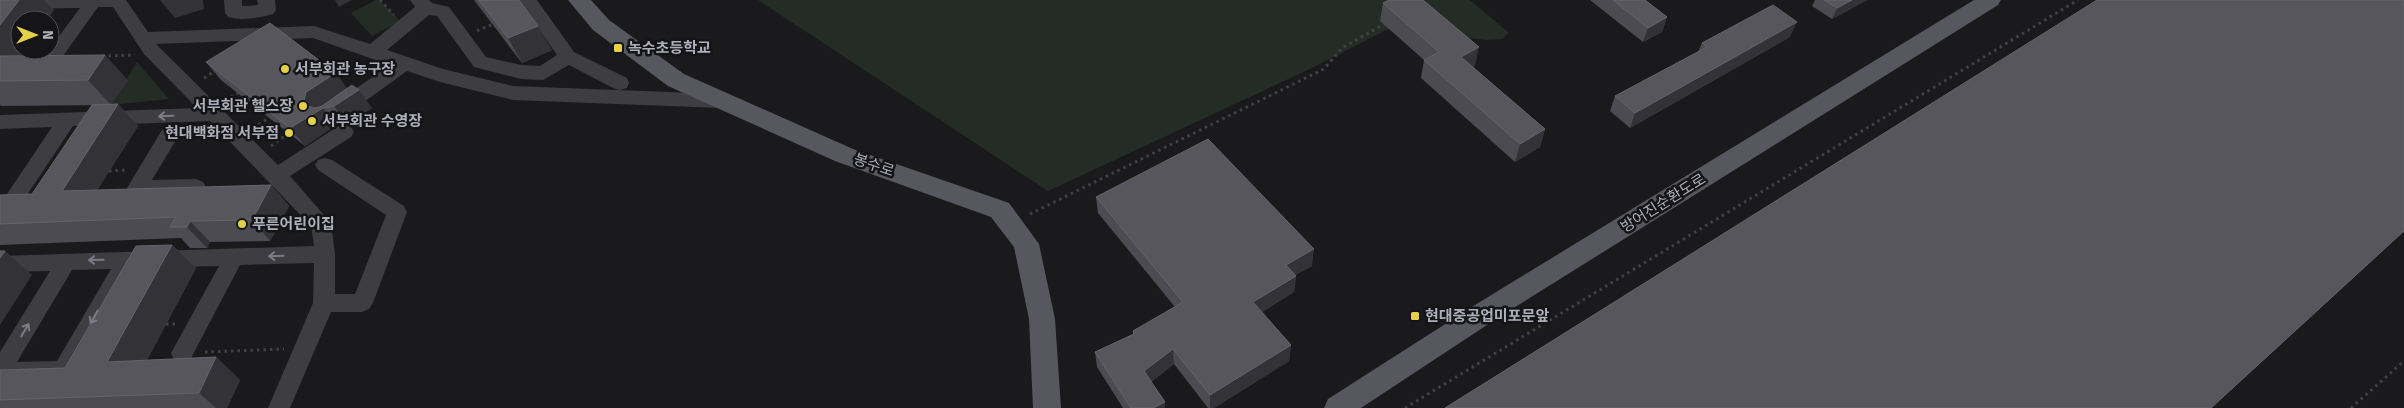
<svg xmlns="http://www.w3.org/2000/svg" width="2404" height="408" font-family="'Fira Sans','Noto Sans KR',sans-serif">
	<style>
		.green { fill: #242c26 }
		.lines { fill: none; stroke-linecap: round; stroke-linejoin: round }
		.path { stroke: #414247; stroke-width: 3; stroke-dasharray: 2.5 4; stroke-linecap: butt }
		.minor { fill: #3d3d42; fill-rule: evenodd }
		.major { fill: #57575f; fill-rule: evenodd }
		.wall { fill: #4b4b51 }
		.shaded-wall { fill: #333337 }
		.building { fill: #56565c; stroke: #64646b }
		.oneway { stroke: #7b7c84 }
		.poi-dot { fill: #e4d149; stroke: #151517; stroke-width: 2 }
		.labels { text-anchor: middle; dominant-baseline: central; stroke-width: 5; stroke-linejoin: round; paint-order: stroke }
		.poi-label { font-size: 15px; font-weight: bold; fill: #adafba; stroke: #151517; text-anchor: start }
		.street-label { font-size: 15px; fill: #adafba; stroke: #151517 }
	</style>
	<rect width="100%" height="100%" fill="#1a1a1c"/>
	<g class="green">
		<path d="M376,0H380L400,21L372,36L351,13Z"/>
		<path d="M758,0H1470L1509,33L1502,39L1487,40L1467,38L1400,23L1312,68L1048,191Z"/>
		<path d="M137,62L169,99L111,105Z"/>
	</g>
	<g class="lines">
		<g class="path">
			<path d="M380,0L394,15"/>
			<path d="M477,31L493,24"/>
			<path d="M102,56L133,55"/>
			<path d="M204,78L218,69"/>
			<path d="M225,100L238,93"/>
			<path d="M253,128L269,118"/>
			<path d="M258,132L274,122"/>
			<path d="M271,146L289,133"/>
			<path d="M109,171L126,170"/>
			<path d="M1030,214L1324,69L1342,48L1386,23"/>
			<path d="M166,324H178"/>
			<path d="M205,352L284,349"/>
			<path d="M1405,408L2078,0"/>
			<path d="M2351,408L2404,361"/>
		</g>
		<g class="minor">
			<path d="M0,0H126L148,32L314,26L370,44L415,7L410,0H429L432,3L449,7L486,57L521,65L540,66L557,55L519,0H537L574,52L627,78L629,83L627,88L620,90L613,88L569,65L543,80L521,79L474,67L437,16L429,15L387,50L443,69L513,86L721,94L728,96L730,101L728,106L721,108L513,100L440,82L407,71L346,115L339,117L332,115L330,110L332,105L390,65L313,38L156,44L278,165L337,127L344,125L351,127L354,132L351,137L290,176L331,223L335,254V294H355L386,215L318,170L315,165L318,160L325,158L332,160L404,206L407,212L373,303L369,309L362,312H331L290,408H268L313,303L314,263L240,265L190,360L182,362L174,360L171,353L219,266L133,268L71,377L63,379L0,381V352L50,271L0,272V256L314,246L311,226L210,121L73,126L21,204L14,207L7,204L4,199L7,194L52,127L0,129V115L197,108L144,54L113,7H98L58,63L52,64L46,63L43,58L80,8L0,9ZM111,269L57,361L17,362L72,270Z"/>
			<path d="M224,0H242V6L258,5L257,0H275L276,10L273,14C260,18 241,21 228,17L225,13Z"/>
			<path d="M169,128L176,130L179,135L152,180L196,179L203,182L206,187L203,192L196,195L137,196L130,193L127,188L130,183L162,130Z"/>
		</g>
		<g class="major">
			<path d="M568,0H591L609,20L684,74L853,149L1009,203L1039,244L1055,319L1061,408H1033L1029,319L1014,247L991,217L835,161L668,86L593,30Z"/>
			<path d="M1974,0H2001L1998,5L1493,321L1361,408H1324L1328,399L1475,305Z"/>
		</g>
	</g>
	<g class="wall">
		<path d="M0,0H44L54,10L19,56L128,80L111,104H118L138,126L97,190L271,185L289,206L270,241L210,242L207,248H190L181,238L0,245V195L32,194L102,105L1,106L0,105Z"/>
		<path d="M474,0H519L552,50L522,63Z"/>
		<path d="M1590,0H1645L1667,17L1662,32L1643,42Z"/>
		<path d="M1815,0H1867L1832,19L1812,6Z"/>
		<path d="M1383,3L1475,66L1472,67L1545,129L1540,147L1515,162L1421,78L1424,60L1380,21Z"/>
		<path d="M1790,37L1630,128L1610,111L1615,96L1698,52L1702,43Z"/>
		<path d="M206,62L347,89L372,108L347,124L336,125L305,146L221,80Z"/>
		<path d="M1096,197L1312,266L1295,275L1296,276L1294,292L1262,312L1291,345L1289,361L1214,408H1208L1174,364L1151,382L1165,402V408H1123L1097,367L1095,352L1133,334V331L1175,307L1098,213Z"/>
		<path d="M172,245L196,268L147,360L216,357L240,380L227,408H0V370L65,368Z"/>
	</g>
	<g class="shaded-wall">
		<path d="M19,0H44L54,10L46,20H20V50H24L0,81V25Z"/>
		<path d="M160,0H203L204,9L175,18Z"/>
		<path d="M335,0H352L339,7Z"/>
		<path d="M1852,0H1867L1832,19L1837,8Z"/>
		<path d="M1667,17L1662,32L1643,42L1648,28Z"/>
		<path d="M1797,22L1790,37L1630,128L1635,113Z"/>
		<path d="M538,26L552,50L522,63L508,38Z"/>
		<path d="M1479,47L1475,66L1457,75L1461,57Z"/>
		<path d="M105,55L128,80L111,105L88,80Z"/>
		<path d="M336,73L349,91L323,108L336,125L305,146L290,128L307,106L304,100L306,92Z"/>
		<path d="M359,90L372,108L347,124L334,106Z"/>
		<path d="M118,104L138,126L84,211L62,191Z"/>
		<path d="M1545,129L1540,147L1515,162L1520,144Z"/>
		<path d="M271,185L289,206L270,241L252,220Z"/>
		<path d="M190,221L210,242L207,248L187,227Z"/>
		<path d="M172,245L196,268L134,384L107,362Z"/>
		<path d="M1314,249L1312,266L1285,281L1286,265Z"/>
		<path d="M5,251L32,275L0,325V258Z"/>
		<path d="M1296,276L1294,292L1252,318L1253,302Z"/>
		<path d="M1291,345L1289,361L1214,408H1210V395Z"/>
		<path d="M1173,349L1174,364L1145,386L1144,371Z"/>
		<path d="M216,357L240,380L227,408H216L199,393Z"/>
		<path d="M1165,402V408H1153Z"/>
	</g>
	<g class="building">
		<path d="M0,0H19L0,25Z"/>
		<path d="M479,0H519L538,26L508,38Z"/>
		<path d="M1389,0H1423L1479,47L1461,57L1545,129L1520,144L1424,60L1439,52L1383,3Z"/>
		<path d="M1613,0H1645L1667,17L1648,28Z"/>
		<path d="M1824,0H1852L1837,8Z"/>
		<path d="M2097,0H2404V231L2211,408H1445Z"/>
		<path d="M1773,5L1797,22L1635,113L1615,96L1707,47L1702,43Z"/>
		<path d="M270,23L336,73L306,92L304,100L307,106L315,108L322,106L352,85L359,90L334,106L323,108L290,128L206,62Z"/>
		<path d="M105,55L88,80L0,81V56Z"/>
		<path d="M118,104L62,191L271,185L252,220L190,221L187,227H170L176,217L0,224V195L32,194L92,105Z"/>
		<path d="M1208,139L1314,249L1286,265L1296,276L1253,302L1291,345L1210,395L1173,349L1144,371L1165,402L1153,408H1131L1095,352L1134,334L1133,331L1183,302L1096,197Z"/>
		<path d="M172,245L107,362L216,357L199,393L0,400V370L65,368L136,246Z"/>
		<path d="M0,251H5L0,258Z"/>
	</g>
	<defs><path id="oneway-shaft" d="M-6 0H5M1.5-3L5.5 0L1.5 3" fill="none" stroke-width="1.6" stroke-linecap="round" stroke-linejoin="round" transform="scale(1.25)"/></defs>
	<g class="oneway">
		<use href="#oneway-shaft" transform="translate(166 116) rotate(178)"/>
		<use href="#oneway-shaft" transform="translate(276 256) rotate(178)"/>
		<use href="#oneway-shaft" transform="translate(96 260) rotate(179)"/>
		<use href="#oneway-shaft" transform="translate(94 317) rotate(120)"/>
		<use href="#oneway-shaft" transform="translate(25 330) rotate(-59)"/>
	</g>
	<g class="poi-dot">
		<rect x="613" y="43" width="10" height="10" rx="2.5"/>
		<circle cx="285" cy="69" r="5"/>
		<circle cx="303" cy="106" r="5"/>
		<circle cx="312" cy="121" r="5"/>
		<circle cx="289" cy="133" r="5"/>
		<circle cx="242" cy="224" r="5"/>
		<rect x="1410" y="311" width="10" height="10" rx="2.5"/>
	</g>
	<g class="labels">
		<g class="poi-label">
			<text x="628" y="48">녹수초등학교</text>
			<text x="295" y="69">서부회관 농구장</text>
			<text x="293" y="106" text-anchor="end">서부회관 헬스장</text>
			<text x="322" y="121">서부회관 수영장</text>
			<text x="279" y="133" text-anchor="end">현대백화점 서부점</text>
			<text x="252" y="224">푸른어린이집</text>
			<text x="1425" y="316">현대중공업미포문앞</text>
		</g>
		<g class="street-label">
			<text transform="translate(874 165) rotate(19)">봉수로</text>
			<text transform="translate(1663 203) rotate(-32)">방어진순환도로</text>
		</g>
	</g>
	<g transform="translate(35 35) rotate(90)"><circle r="24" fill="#151517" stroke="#525358"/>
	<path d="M0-4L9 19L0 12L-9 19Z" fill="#e4d149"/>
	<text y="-8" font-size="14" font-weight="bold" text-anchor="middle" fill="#adafba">N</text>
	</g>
</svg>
